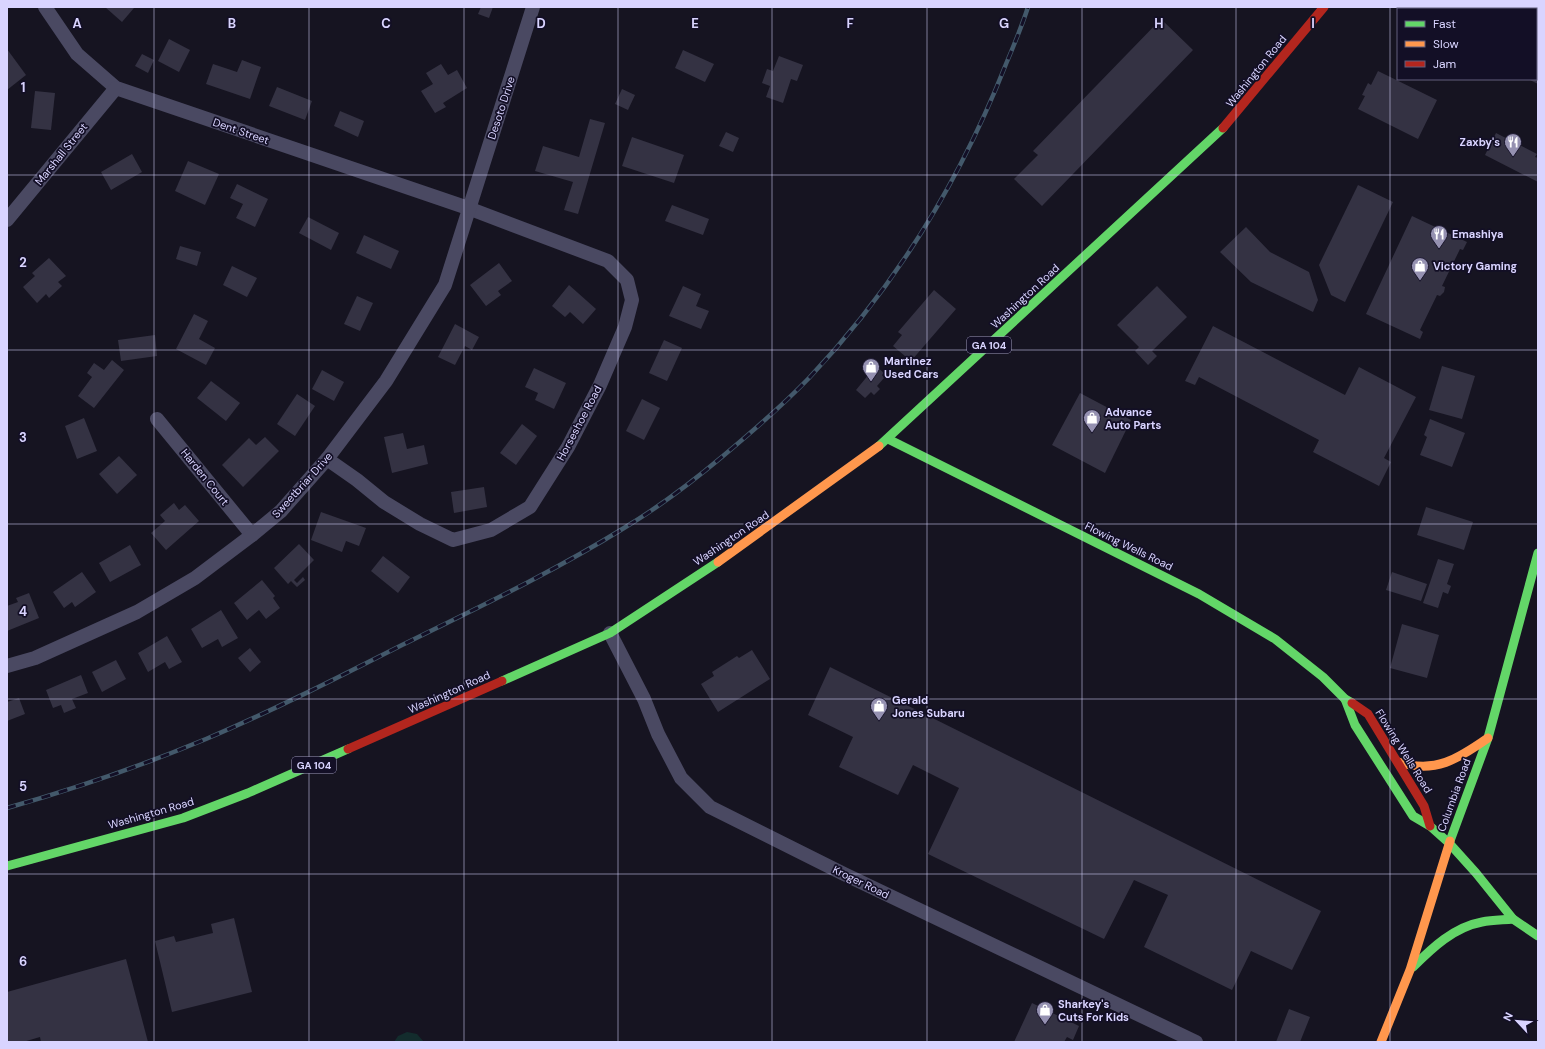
<svg xmlns="http://www.w3.org/2000/svg" width="1545" height="1049" font-family="'DM Sans',sans-serif">
	<style>
		.grass { fill: #132c2d }
		.building { fill: #343243 }
		.lines { fill: none; stroke-linecap: round; stroke-linejoin: round }
		.street { stroke: #4a4962; stroke-width: 14 }
		.fast { stroke: #63d668; stroke-width: 9 }
		.slow { stroke: #ff974d; stroke-width: 9 }
		.jam { stroke: #b3261e; stroke-width: 9 }
		.rail-casing { stroke: #43596b; stroke-width: 4.5 }
		.rail { stroke: #130f26; stroke-width: 3; stroke-dasharray: 9; stroke-linecap: butt }
		.grid { fill: none; stroke: #d9d4ff; stroke-width: 1; stroke-opacity: 0.55 }
		.labels { text-anchor: middle; dominant-baseline: central; stroke-width: 3.5; stroke-linejoin: round; paint-order: stroke }
		.shield { fill: #130f26; stroke: #9e99be; stroke-width: 1 }
		.shield-label { font-size: 10px; font-weight: bold; fill: #d9d4ff }
		.street-label { font-size: 11px; fill: #d9d4ff; stroke: #130f26 }
		.poi-label { font-size: 11px; font-weight: bold; fill: #d9d4ff; stroke: #130f26; text-anchor: start }
		.grid-label { font-size: 13px; text-anchor: middle; font-weight: bold; fill: #d9d4ff; stroke: #130f26; stroke-width: 3.5; stroke-linejoin: round; paint-order: stroke }
	</style>
	<rect width="100%" height="100%" fill="#161421"/>
	<path class="grass" d="M407,1032L417,1034L424,1042H394L398,1036Z"/>
	<g class="building">
		<path d="M105,7H133L134,8L122,22Z"/>
		<path d="M481,7H493L489,18L478,14Z"/>
		<path d="M1435,7H1464L1468,9H1434Z"/>
		<path d="M1475,7H1520L1519,9H1479Z"/>
		<path d="M1161,19L1193,50L1042,206L1014,179L1038,155L1033,151Z"/>
		<path d="M169,39L190,50L179,72L158,61Z"/>
		<path d="M7,49L26,75L7,90Z"/>
		<path d="M683,50L714,64L705,82L675,68Z"/>
		<path d="M142,54L154,60L148,73L135,66Z"/>
		<path d="M779,56L803,65L797,81L791,79L783,103L766,97L770,86L762,83L767,69L773,71Z"/>
		<path d="M242,60L261,67L250,99L206,84L213,64L237,72Z"/>
		<path d="M1538,60V84L1528,79H1536V65Z"/>
		<path d="M441,64L448,75L457,70L467,88L443,103L446,107L435,113L421,91L433,84L426,73Z"/>
		<path d="M1378,71L1437,100L1418,139L1358,109L1365,96L1362,95L1368,83L1371,85Z"/>
		<path d="M277,87L312,101L305,120L269,106Z"/>
		<path d="M622,89L635,95L628,110L615,104Z"/>
		<path d="M35,91L55,93L51,130L31,128Z"/>
		<path d="M340,111L364,121L358,137L334,126Z"/>
		<path d="M590,119L605,123L578,214L564,210L573,182L535,171L543,146L579,157Z"/>
		<path d="M726,132L739,138L733,152L719,146Z"/>
		<path d="M1496,133L1537,154L1535,157L1538,158V182L1485,155Z"/>
		<path d="M632,137L684,155L674,183L622,166Z"/>
		<path d="M132,154L142,172L111,190L101,172Z"/>
		<path d="M188,161L219,174L205,205L175,191Z"/>
		<path d="M237,184L268,199L255,227L236,218L243,204L230,198Z"/>
		<path d="M1358,185L1393,202L1345,302L1331,295L1319,265Z"/>
		<path d="M672,205L709,219L703,235L665,221Z"/>
		<path d="M1412,216L1467,242L1463,250L1460,249L1442,286L1445,287L1444,292L1440,296L1437,295L1420,330L1423,332L1420,339L1366,314Z"/>
		<path d="M308,217L339,233L331,250L299,233Z"/>
		<path d="M1246,227L1270,252L1309,272L1318,300L1313,312L1251,282L1220,252Z"/>
		<path d="M364,235L399,251L391,269L356,253Z"/>
		<path d="M180,246L201,252L197,266L176,259Z"/>
		<path d="M49,258L66,276L58,282L62,286L49,298L46,294L37,303L23,287L35,276L32,273Z"/>
		<path d="M499,263L512,281L498,291L501,295L486,306L470,285Z"/>
		<path d="M232,266L257,278L247,297L223,285Z"/>
		<path d="M569,285L596,309L583,324L570,312L565,317L552,306Z"/>
		<path d="M683,286L701,294L696,306L709,311L701,329L669,316Z"/>
		<path d="M1157,286L1187,317L1152,351L1157,356L1148,365L1135,351L1139,347L1117,325Z"/>
		<path d="M934,290L956,309L911,361L893,346L902,335L898,332Z"/>
		<path d="M357,296L373,303L360,331L344,324Z"/>
		<path d="M194,314L208,321L199,339L215,348L206,365L176,349Z"/>
		<path d="M455,324L479,337L472,350L465,346L455,365L438,357Z"/>
		<path d="M1213,326L1345,395L1359,367L1416,397L1384,458L1391,462L1379,486L1313,452L1319,440L1199,377L1195,385L1185,381Z"/>
		<path d="M155,335L157,356L121,361L118,340Z"/>
		<path d="M664,340L682,348L667,381L649,373Z"/>
		<path d="M112,360L124,370L94,408L78,396L92,377L87,373L94,363L104,370Z"/>
		<path d="M1442,366L1475,376L1462,419L1429,410Z"/>
		<path d="M877,367L884,373L882,375L884,378L877,386L880,389L874,395L871,392L865,398L856,390L874,368L875,369Z"/>
		<path d="M534,368L566,383L554,409L535,400L538,393L525,387Z"/>
		<path d="M322,370L344,382L334,401L312,389Z"/>
		<path d="M211,381L240,403L226,421L197,398Z"/>
		<path d="M1080,393L1131,420L1105,473L1052,445Z"/>
		<path d="M297,394L315,406L295,436L277,424Z"/>
		<path d="M642,399L660,408L644,440L626,431Z"/>
		<path d="M84,418L97,451L77,459L65,426Z"/>
		<path d="M1430,419L1465,433L1452,467L1420,455L1427,437L1424,435Z"/>
		<path d="M522,424L537,436L516,465L500,453Z"/>
		<path d="M403,433L407,449L424,445L428,464L392,473L384,437Z"/>
		<path d="M265,437L279,451L243,487L222,465L249,438L256,445Z"/>
		<path d="M119,456L137,475L117,494L99,474Z"/>
		<path d="M484,487L487,507L454,513L451,492Z"/>
		<path d="M174,503L179,510L185,505L199,521L166,550L151,533L165,521L160,515Z"/>
		<path d="M1426,507L1473,522L1464,550L1417,535Z"/>
		<path d="M321,512L366,528L359,546L346,541L342,552L311,540Z"/>
		<path d="M299,544L314,560L294,580L297,583L303,577L305,580L297,587L291,581L288,584L274,568Z"/>
		<path d="M130,545L141,565L110,582L99,563Z"/>
		<path d="M383,556L410,577L398,593L371,571Z"/>
		<path d="M1438,559L1454,564L1447,584L1451,586L1448,594L1443,592L1438,608L1423,603Z"/>
		<path d="M82,572L96,592L75,607L72,602L64,608L53,592Z"/>
		<path d="M1392,572L1427,584L1421,601L1386,590Z"/>
		<path d="M262,580L275,596L273,598L280,608L266,619L259,610L247,620L234,603Z"/>
		<path d="M29,593L39,618L7,631V606L18,602L16,598Z"/>
		<path d="M221,610L238,638L222,647L218,639L202,648L191,629Z"/>
		<path d="M1402,624L1439,635L1427,678L1390,668Z"/>
		<path d="M167,636L182,662L169,669L165,662L148,672L138,653Z"/>
		<path d="M250,648L261,662L250,672L238,658Z"/>
		<path d="M752,650L770,679L718,712L701,684L714,676L712,672L737,656L739,658Z"/>
		<path d="M116,660L126,679L102,692L92,672Z"/>
		<path d="M830,667L1321,911L1292,970L1251,951L1232,990L1144,947L1168,895L1134,880L1104,939L928,854L959,788L913,765L898,795L839,767L853,737L808,715Z"/>
		<path d="M81,675L88,693L72,699L76,708L64,713L61,705L53,708L46,690Z"/>
		<path d="M19,698L25,714L7,721V702Z"/>
		<path d="M234,918L252,992L172,1012L155,941L174,936L176,942L213,933L211,924Z"/>
		<path d="M126,959L148,1042H41L40,1037L23,1042H7V992Z"/>
		<path d="M1032,1003L1079,1026L1073,1040L1067,1037L1064,1042H1014Z"/>
		<path d="M1289,1009L1310,1017L1300,1042H1276Z"/>
	</g>
	<g class="lines">
		<g class="street">
			<path d="M45,7L77,54L116,88L468,208L608,261L627,280L632,300L625,327L600,385L568,447L530,507L491,530L453,540L420,524L384,502L357,480L327,459"/>
			<path d="M7,220L116,88"/>
			<path d="M157,419L252,535"/>
			<path d="M610,633L644,699L658,734L681,778L710,807L844,874L1196,1042"/>
			<path d="M7,666L35,658L137,612L195,578L252,535L281,511L327,459L386,381L445,285L533,7"/>
		</g>
		<g class="fast">
			<path d="M888,439L1199,594L1275,639L1323,677L1345,699L1352,703"/>
			<path d="M879,446L1223,128"/>
			<path d="M502,681L610,633L718,562"/>
			<path d="M1345,699L1355,725L1413,816L1430,826L1449,843L1476,873L1513,919L1538,936"/>
			<path d="M1450,841L1488,738L1538,553"/>
			<path d="M7,866L183,818L248,793L348,749"/>
			<path d="M1413,967C1432,948 1454,927 1482,922C1492,920 1503,920 1513,919"/>
		</g>
		<g class="slow">
			<path d="M718,562L879,446"/>
			<path d="M1398,762C1435,774 1458,759 1488,738"/>
			<path d="M1381,1042L1410,970L1450,841"/>
		</g>
		<g class="jam">
			<path d="M1223,128L1324,7"/>
			<path d="M1352,703L1368,714L1424,806L1430,826"/>
			<path d="M348,749L502,681"/>
		</g>
		<g class="rail-casing">
			<path id="rail" d="M7,808C74,789 141,766 206,739C272,711 337,678 402,645C477,608 553,572 624,528C659,507 692,482 723,456C753,431 782,406 809,378C895,287 960,181 1006,64C1014,45 1022,26 1028,7"/>
		</g>
		<use href="#rail" class="rail"/>
	</g>
	<path class="grid" d="M154,7V1042M309,7V1042M464,7V1042M618,7V1042M772,7V1042M927,7V1042M1082,7V1042M1236,7V1042M1390,7V1042M7,175H1538M7,350H1538M7,524H1538M7,699H1538M7,874H1538"/>
	<defs>
		<g id="restaurant-pin" transform="scale(0.9)"><path d="M0 17L-7.5 6A9.5 9.5 0 1 1 7.5 6Z" fill="#9591b1" stroke="#130f26"/><path d="M-5-6h1v4h1v-4h1v4h1v-4h1v5L-1.5 .5V6h-2V.5L-5-1ZM5-6V6H3V1.5H1.5Q1.5-4 5-6Z" fill="#fff"/></g>
		<g id="shop-pin" transform="scale(0.9)"><path d="M0 17L-7.5 6A9.5 9.5 0 1 1 7.5 6Z" fill="#9591b1" stroke="#130f26"/><path d="M-5-2.5h2.3a2.7 3.5 0 0 1 5.4 0H5L5.5 6h-11ZM-1.5-2.5h3a1.5 2.3 0 0 0-3 0Z" fill="#fff"/></g>
	</defs>
	<g fill-rule="evenodd">
		<use href="#restaurant-pin" x="1513" y="142"/>
		<use href="#restaurant-pin" x="1439" y="234"/>
		<use href="#shop-pin" x="1420" y="266"/>
		<use href="#shop-pin" x="871" y="367"/>
		<use href="#shop-pin" x="1092" y="418"/>
		<use href="#shop-pin" x="879" y="706"/>
		<use href="#shop-pin" x="1045" y="1010"/>
	</g>
	<g class="labels">
		<g class="shield">
			<rect x="967" y="337" width="44" height="16" rx="3"/>
			<rect x="292" y="757" width="44" height="16" rx="3"/>
		</g>
		<g class="shield-label">
			<text x="989" y="345">GA 104</text>
			<text x="314" y="765">GA 104</text>
		</g>
		<g class="street-label">
			<text transform="translate(1256 71) rotate(-51)">Washington Road</text>
			<text transform="translate(501 108) rotate(-72)">Desoto Drive</text>
			<text transform="translate(241 131) rotate(19)">Dent Street</text>
			<text transform="translate(61 154) rotate(-51)">Marshall Street</text>
			<text transform="translate(1025 296) rotate(-43)">Washington Road</text>
			<text transform="translate(579 423) rotate(-62)">Horseshoe Road</text>
			<text transform="translate(205 477) rotate(51)">Harden Court</text>
			<text transform="translate(302 485) rotate(-48)">Sweetbriar Drive</text>
			<text transform="translate(731 538) rotate(-34)">Washington Road</text>
			<text transform="translate(1129 546) rotate(26)">Flowing Wells Road</text>
			<text transform="translate(449 692) rotate(-24)">Washington Road</text>
			<text transform="translate(1404 751) rotate(58)">Flowing Wells Road</text>
			<text transform="translate(1454 795) rotate(-70)">Columbia Road</text>
			<text transform="translate(151 813) rotate(-16)">Washington Road</text>
			<text transform="translate(861 882) rotate(26)">Kroger Road</text>
		</g>
		<g class="poi-label">
			<text x="1500" y="142" text-anchor="end">Zaxby's</text>
			<text x="1452" y="234">Emashiya</text>
			<text x="1433" y="266">Victory Gaming</text>
			<text x="884" y="361">Martinez<tspan x="884" dy="13">Used Cars</tspan></text>
			<text x="1105" y="412">Advance<tspan x="1105" dy="13">Auto Parts</tspan></text>
			<text x="892" y="700">Gerald<tspan x="892" dy="13">Jones Subaru</tspan></text>
			<text x="1058" y="1004">Sharkey's<tspan x="1058" dy="13">Cuts For Kids</tspan></text>
		</g>
	</g>
	<g class="grid-label">
		<text x="77" y="28">A</text>
		<text x="232" y="28">B</text>
		<text x="386" y="28">C</text>
		<text x="541" y="28">D</text>
		<text x="695" y="28">E</text>
		<text x="850" y="28">F</text>
		<text x="1004" y="28">G</text>
		<text x="1159" y="28">H</text>
		<text x="1313" y="28">I</text>
		<text x="23" y="92">1</text>
		<text x="23" y="267">2</text>
		<text x="23" y="442">3</text>
		<text x="23" y="616">4</text>
		<text x="23" y="791">5</text>
		<text x="23" y="966">6</text>
	</g>
	<rect width="1545" height="1049" fill="none" stroke="#d9d4ff" stroke-width="16"/>
	<rect x="1397" y="8" width="140" height="72" fill="#130f26" stroke="#625e7d"/>
	<rect x="1405" y="21" width="20" height="6" fill="#63d668" stroke="#625e7d"/>
	<text x="1433" y="28" font-size="12" fill="#d9d4ff">Fast</text>
	<rect x="1405" y="41" width="20" height="6" fill="#ff974d" stroke="#625e7d"/>
	<text x="1433" y="48" font-size="12" fill="#d9d4ff">Slow</text>
	<rect x="1405" y="61" width="20" height="6" fill="#b3261e" stroke="#625e7d"/>
	<text x="1433" y="68" font-size="12" fill="#d9d4ff">Jam</text>
	<g transform="translate(1517 1021) rotate(296)" stroke="#130f26" stroke-width="3" paint-order="stroke">
	<path d="M0-3L7 15L0 10L-7 15Z" fill="#d9d4ff"/>
	<text y="-6" font-size="11" font-weight="bold" text-anchor="middle" fill="#d9d4ff">N</text>
	</g>
</svg>
